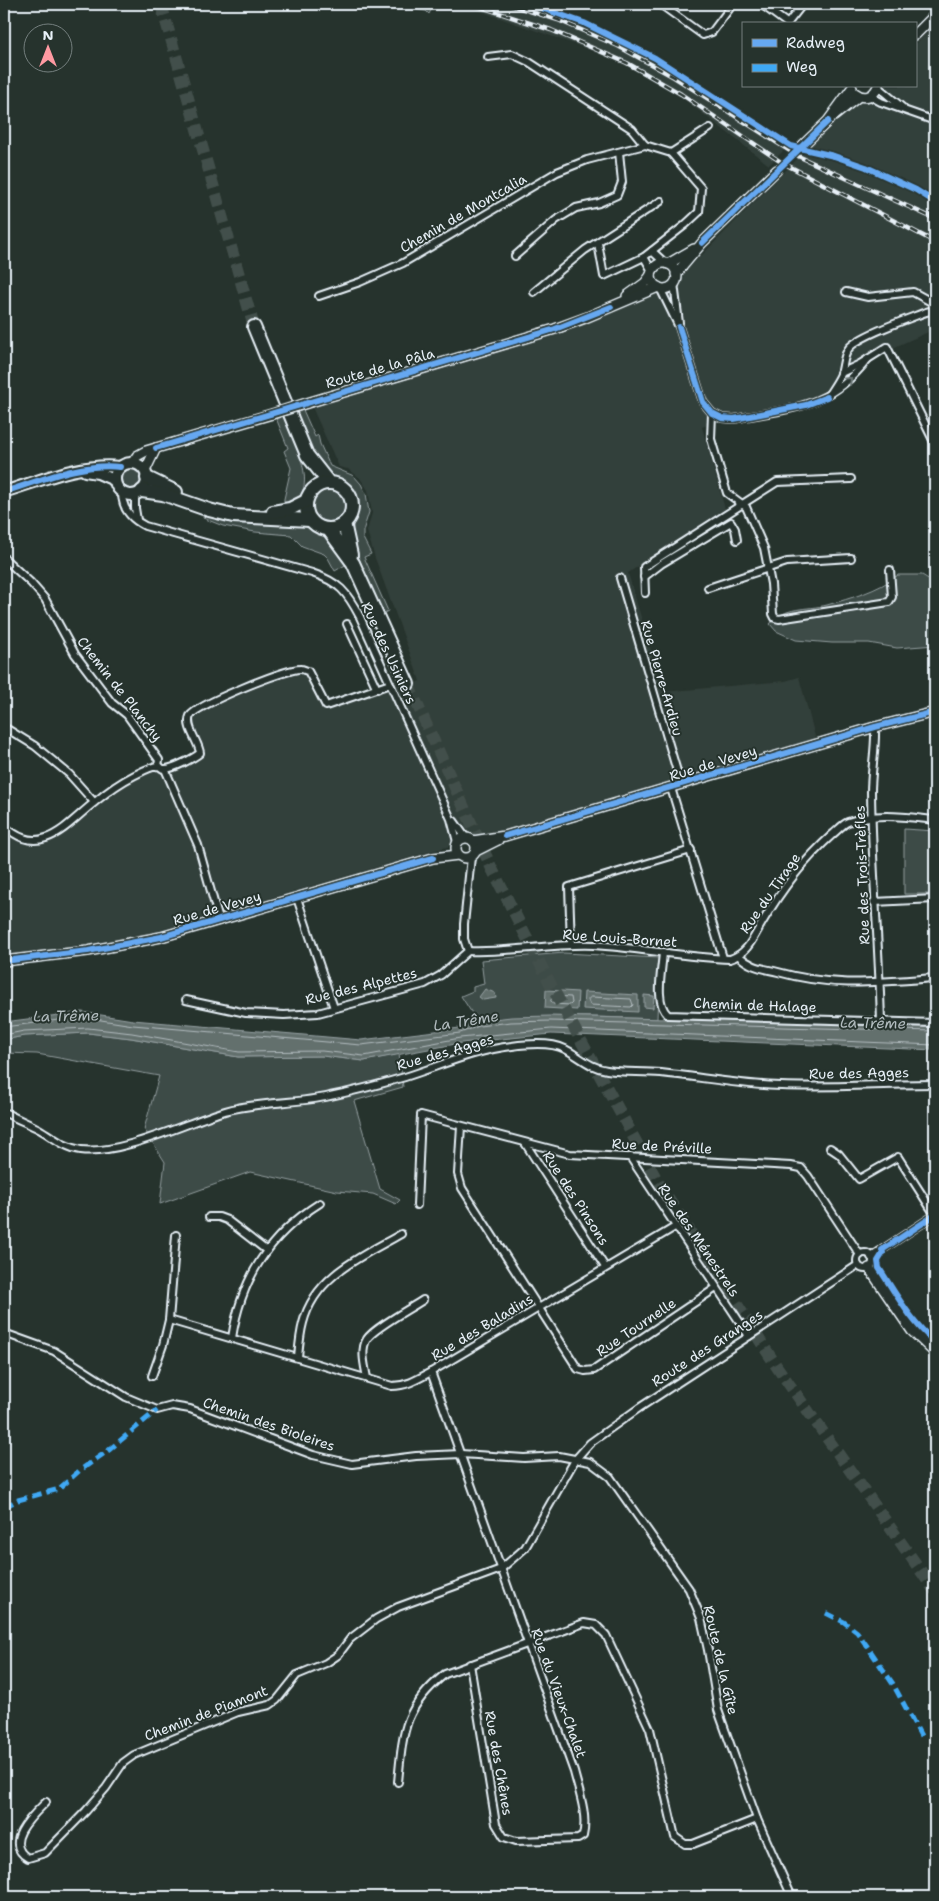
<svg xmlns="http://www.w3.org/2000/svg" width="939" height="1901" font-family="'Shantell Sans',sans-serif">
	<style>
		.built { fill: #333f3a }
		.green { fill: #3e4b47; stroke: #939ea0 }
		.water { fill: #636f6d; stroke: #98a3a5 }
		.lines { fill: none; stroke-linecap: round; stroke-linejoin: round }
		.shore { stroke: #b3bdc0; stroke-width: 1 }
		.secondary-tunnel { stroke: #43504b; stroke-width: 9; stroke-dasharray: 9 4.5; stroke-linecap: butt }
		.highway-tunnel { stroke: #43504b; stroke-width: 12; stroke-dasharray: 12 6; stroke-linecap: butt }
		.street-casing { stroke: #e8f1f8; stroke-width: 10 }
		.secondary-casing { stroke: #e8f1f8; stroke-width: 12 }
		.primary-casing { stroke: #e8f1f8; stroke-width: 14 }
		.highway-casing { stroke: #e8f1f8; stroke-width: 16 }
		.street { stroke: #26332d; stroke-width: 6 }
		.secondary { stroke: #26332d; stroke-width: 9 }
		.primary { stroke: #26332d; stroke-width: 10 }
		.highway { stroke: #26332d; stroke-width: 12 }
		.rail-casing { stroke: #e8f1f8; stroke-width: 4.5 }
		.rail { stroke: #26332d; stroke-width: 2.5; stroke-dasharray: 8; stroke-linecap: butt }
		.secondary-bridge-casing { stroke: #e8f1f8; stroke-width: 12; stroke-linecap: butt }
		.secondary-bridge { stroke: #26332d; stroke-width: 9 }
		.quiet { stroke: #3fa9f5; stroke-width: 5; stroke-dasharray: 10 5; stroke-linecap: butt }
		.cycleway-casing { stroke: #26332d; stroke-width: 9 }
		.cycleway { stroke: #66a8f1; stroke-width: 6 }
		.oneway { stroke: #6a7674 }
		.labels { text-anchor: middle; dominant-baseline: central; stroke-width: 4; stroke-linejoin: round; paint-order: stroke }
		.street-label { font-size: 14px; fill: #e8f1f8; stroke: #26332d }
		.water-label { font-size: 15px; font-style: italic; fill: #b3bdc0; stroke: #26332d }
	</style>
	<rect width="100%" height="100%" fill="#26332d"/>
	<filter id="ink" filterUnits="userSpaceOnUse"><feTurbulence type="fractalNoise" baseFrequency=".02" numOctaves="2"/><feDisplacementMap in="SourceGraphic" scale="10" xChannelSelector="R" yChannelSelector="G"/><feConvolveMatrix kernelMatrix="1 2 1 2 8 2 1 2 1" color-interpolation-filters="sRGB"/></filter>
	<g filter="url(#ink)">
		<g class="built">
			<path d="M460,4H523L604,34L654,59L683,76L788,146L769,165L680,96L646,75L602,54Z"/>
			<path d="M929,31L935,37V329L868,359L837,387L806,405L726,419L702,427L725,509L628,573L663,692L785,681L799,677L816,740L151,933L106,944L59,951L4,955V832L16,840L29,844L57,839L105,797L124,785L195,752L197,749L188,717L266,676L311,671L315,672L329,701L395,678L400,689L420,681L375,558L367,531L372,513L368,490L360,478L348,469L339,467L312,407L554,335L600,318L643,296L691,266L805,151L872,86H915V44Z"/>
		</g>
		<g class="green">
			<path d="M384,4H434L429,14L426,11Z"/>
			<path d="M303,410L315,437L318,435L320,444L330,466L354,476L361,484L366,494L369,512L363,531V538L371,554L364,557L388,611L382,614L354,546L352,532L357,508L356,495L350,486L342,480L327,473L315,458L296,413Z"/>
			<path d="M283,416C293,441 323,490 288,506L284,503V499L291,468L284,451L288,448L276,418Z"/>
			<circle cx="131" cy="479" r="12"/>
			<circle cx="329" cy="506" r="18"/>
			<path d="M204,513L305,526L326,537L333,544L347,564L335,571L328,558L324,554L302,546L291,535L255,532L223,526L203,518Z"/>
			<path d="M719,522L720,527L669,556L667,553Z"/>
			<path d="M898,575H922L930,580L935,589V645L897,648L869,643H832L796,640L776,631L770,624C784,606 807,610 827,605C851,598 878,591 898,575Z"/>
			<path d="M904,829L935,831V894H904Z"/>
			<path d="M564,953L659,958L657,1019C597,1017 537,1014 477,1021L461,996L473,991V987L484,984L481,960Z"/>
			<path d="M88,1033L131,1038L238,1057L322,1056L364,1061L399,1054L403,1087L354,1101L380,1189L400,1200L396,1204L373,1194L337,1191L250,1172L160,1204L165,1162L144,1129L159,1076L37,1054L4,1053V1040L24,1036Z"/>
		</g>
		<g class="water">
			<path d="M485,989L495,993L496,998L483,1000L479,997Z"/>
			<path d="M546,990L578,992L577,1010L545,1008Z"/>
			<path d="M584,992L638,995V1012L583,1009Z"/>
			<path d="M644,995L654,996L653,1008L644,1007Z"/>
			<path d="M82,1012L133,1020L361,1040L460,1028L477,1021L511,1017L550,1016L935,1026V1050L551,1034L461,1043L364,1061L322,1056L238,1057L131,1038L88,1033L24,1036L4,1040V1022Z"/>
		</g>
		<g class="lines">
			<g class="shore">
				<path d="M553,996L571,997L572,1003L570,1005L553,1004L551,1001Z"/>
				<path d="M591,997L631,999L633,1005L631,1007L590,1005L588,1000Z"/>
				<path d="M4,1027L82,1017L133,1025L361,1045L460,1033L479,1026L511,1022L550,1021L935,1031"/>
				<path d="M4,1035L24,1031L88,1028L132,1033L239,1052L322,1051L364,1056L460,1038L551,1029L935,1045"/>
			</g>
			<path class="secondary-tunnel" d="M777,170L803,145"/>
			<g class="highway-tunnel">
				<path d="M161,4L254,327"/>
				<path d="M408,684L492,869L554,991L658,1182L777,1367L935,1591"/>
			</g>
			<g class="street-casing">
				<g id="street">
					<path d="M660,4L703,35L712,32L733,4"/>
					<path d="M761,4L788,24"/>
					<path d="M788,23L803,4"/>
					<path d="M488,57L512,54L529,62L632,129L645,145L671,153L701,188L699,212L685,225L644,257L604,276L598,243"/>
					<path d="M878,87L903,108"/>
					<path d="M870,96L881,102L935,121"/>
					<path d="M671,153L710,128"/>
					<path d="M652,251L665,263"/>
					<path d="M515,256L556,220L576,208L599,203L617,195L622,182L619,152"/>
					<path d="M644,257L652,271"/>
					<path d="M674,283L679,323"/>
					<path d="M660,288L679,327L703,402L712,413L711,439L727,493L746,507L764,548L771,584L773,614L775,618L779,619L889,602L892,597L890,570"/>
					<path d="M534,292L585,250L661,201"/>
					<path d="M846,292L868,297L913,292L935,304"/>
					<path d="M319,296L360,282L403,263L557,172L587,160L645,145"/>
					<path d="M841,373L860,364L887,347L935,444"/>
					<path d="M829,394C833,388 838,381 841,374C844,365 843,356 849,348C860,335 908,319 926,312L935,310"/>
					<path d="M712,413L722,418L734,419C792,408 829,409 868,359"/>
					<path d="M122,493C122,509 131,519 145,526L312,573C339,582 347,592 360,617L451,819L457,842"/>
					<path d="M135,495V508L137,520"/>
					<path d="M4,558L31,583L45,599L75,654L112,703L127,715L159,760L158,766"/>
					<path d="M644,577L661,564L731,522L735,529L737,540"/>
					<path d="M620,578L681,785"/>
					<path d="M708,588L787,562L851,558"/>
					<path d="M645,593L644,567L777,482L851,479"/>
					<path d="M347,624L377,689"/>
					<path d="M4,727L35,746L69,774L94,802"/>
					<path d="M875,727C876,749 871,770 871,792C872,869 879,945 881,1022"/>
					<path d="M165,769L198,845L219,920"/>
					<path d="M671,788L723,958"/>
					<path d="M454,821L466,838"/>
					<path d="M4,826C16,836 29,844 46,838C64,832 79,814 95,802C107,792 119,783 133,776C139,773 151,766 158,766C163,767 160,769 165,769C173,769 194,758 200,753C199,742 185,727 190,716C196,705 287,668 301,669C303,669 306,671 308,671L326,706L390,684"/>
					<path d="M297,898L334,1008"/>
					<path d="M874,902L935,899"/>
					<path d="M571,945L569,887L691,850"/>
					<path d="M468,951C510,953 552,943 594,945C639,948 685,957 730,959C748,953 753,938 762,923C781,890 805,859 833,834C838,830 843,824 848,822C877,812 906,817 935,820"/>
					<path d="M663,952C662,970 654,1003 668,1015L935,1023"/>
					<path d="M739,956C752,968 762,968 778,972C835,988 878,982 935,978"/>
					<path d="M186,1000L246,1013L284,1015L318,1013L425,984L441,975L468,951L464,939V924L471,857"/>
					<path d="M4,1112C15,1118 27,1123 39,1129C53,1137 65,1148 81,1150C122,1155 185,1123 225,1111C260,1101 296,1104 330,1096C355,1091 381,1084 405,1077C440,1066 475,1050 512,1046C527,1044 551,1042 565,1049C579,1056 590,1068 607,1070C625,1073 643,1071 661,1073C701,1077 740,1085 781,1086C832,1088 884,1084 935,1084"/>
					<path d="M461,1126L458,1174L462,1188L578,1369L585,1371L594,1370L716,1288"/>
					<path d="M525,1143L605,1267"/>
					<path d="M830,1148L839,1154L859,1179L898,1157L935,1215"/>
					<path d="M630,1157L749,1336"/>
					<path d="M417,1205L421,1115L570,1154L791,1166L801,1168L808,1176L860,1255"/>
					<path d="M209,1217H219L227,1220L267,1251"/>
					<circle cx="865" cy="1261" r="8"/>
					<path d="M871,1257L935,1215"/>
					<path d="M169,1320L392,1386C407,1386 418,1379 431,1372L675,1227"/>
					<path d="M4,1333L54,1351L126,1397L157,1410L172,1406L190,1409L313,1455L352,1464L416,1456L461,1454L524,1458L559,1456L590,1462L610,1477L689,1589L701,1618L708,1650L718,1710L757,1819L792,1897"/>
					<path d="M232,1338C241,1279 269,1235 320,1203"/>
					<path d="M298,1357C299,1346 300,1334 303,1323C315,1275 363,1256 401,1234"/>
					<path d="M431,1372L574,1772C579,1792 588,1815 583,1836L578,1839L516,1841L504,1837L496,1824L470,1664"/>
					<path d="M152,1376L163,1345L169,1320L176,1235"/>
					<path d="M367,1378C365,1367 360,1349 367,1339C374,1328 411,1308 423,1300"/>
					<path d="M398,1782C403,1732 403,1708 445,1674L584,1623L596,1625L606,1635L650,1729L675,1837L685,1844H693L757,1819"/>
					<path d="M46,1802C33,1815 2,1843 28,1858L45,1853L86,1811L106,1788L123,1763L134,1755L238,1712L270,1705L277,1700L297,1675L326,1663L338,1655L350,1639L376,1619L398,1607L501,1569L525,1548L575,1460L590,1443L639,1408L858,1265"/>
				</g>
			</g>
			<g class="secondary-casing">
				<g id="secondary">
					<path d="M915,35L935,15"/>
					<path d="M855,93C864,100 874,97 878,86"/>
					<path d="M834,116L859,96"/>
					<path d="M803,145L828,121L852,88"/>
					<circle cx="664" cy="276" r="13"/>
					<path d="M668,264L694,249"/>
					<path d="M676,274L702,243L777,170"/>
					<path d="M627,296L645,283L651,275"/>
					<path d="M307,403L555,329L585,318L658,287"/>
					<path d="M132,463L137,456L146,451L272,414"/>
					<path d="M145,471L156,448"/>
					<circle cx="466" cy="848" r="10"/>
					<path d="M473,841L505,836L875,727L935,712"/>
					<path d="M476,851L498,840"/>
					<path d="M4,961L88,951L161,937L433,858L458,855"/>
					<path d="M869,1268L912,1331L935,1353"/>
				</g>
			</g>
			<g class="primary-casing">
				<g id="primary">
					<circle cx="131" cy="479" r="16"/>
					<path d="M85,471L98,473L114,480"/>
					<path d="M4,492C39,481 83,462 120,467"/>
				</g>
			</g>
			<g class="highway-casing">
				<g id="highway">
					<path d="M254,327L307,455L329,483"/>
					<path d="M147,478L176,492"/>
					<circle cx="329" cy="506" r="23"/>
					<path d="M142,491L163,494L209,510L233,516L310,520"/>
					<path d="M273,512L290,509L306,501"/>
					<path d="M344,523L351,555"/>
					<path d="M328,529L353,563L408,684"/>
				</g>
			</g>
			<use href="#street" class="street"/>
			<use href="#secondary" class="secondary"/>
			<use href="#primary" class="primary"/>
			<use href="#highway" class="highway"/>
			<g class="rail-casing">
				<g id="rail">
					<path d="M472,4L551,30L627,63L681,94L781,162L935,242"/>
					<path d="M508,4L558,20L618,46L674,77L798,156L935,219"/>
				</g>
			</g>
			<use href="#rail" class="rail"/>
			<g class="secondary-bridge-casing">
				<path id="secondary-bridge" d="M272,414L307,403"/>
			</g>
			<use href="#secondary-bridge" class="secondary-bridge"/>
			<g class="quiet">
				<path d="M4,1507L18,1500L59,1489L79,1471L109,1450L157,1410"/>
				<path d="M826,1613L844,1622L857,1632L867,1646L893,1684L921,1736"/>
			</g>
			<g class="cycleway-casing">
				<g id="cycleway">
					<path d="M530,4L584,23L655,58L791,146L834,156L866,167L916,190L935,202"/>
					<path d="M702,243L828,121"/>
					<path d="M679,327L703,402L712,413L722,418L734,419L750,416L806,405L827,397"/>
					<path d="M156,448L555,329L611,307"/>
					<path d="M4,492C39,481 83,462 120,467"/>
					<path d="M505,836L875,727L935,712"/>
					<path d="M4,961L88,951L161,937L433,858"/>
					<path d="M935,1215L882,1250L883,1253L878,1261L879,1268C896,1294 911,1322 935,1342"/>
				</g>
			</g>
			<use href="#cycleway" class="cycleway"/>
		</g>
		<defs><path id="oneway-chevron" d="M-2-3.5L2.5 0L-2 3.5" fill="none" stroke-width="1.6" stroke-linecap="round" stroke-linejoin="round" transform="scale(1.25)"/></defs>
		<use class="oneway" href="#oneway-chevron" transform="translate(849 380) rotate(-42)"/>
	</g>
	<g class="labels">
		<g class="street-label">
			<text transform="translate(463 213) rotate(-30)">Chemin de Montcalia</text>
			<text transform="translate(380 368) rotate(-16)">Route de la Pâla</text>
			<text transform="translate(389 653) rotate(65)">Rue des Usiniers</text>
			<text transform="translate(662 678) rotate(74)">Rue Pierre-Ardieu</text>
			<text transform="translate(120 689) rotate(52)">Chemin de Planchy</text>
			<text transform="translate(713 763) rotate(-17)">Rue de Vevey</text>
			<text transform="translate(862 875) rotate(-92)">Rue des Trois-Trèfles</text>
			<text transform="translate(770 893) rotate(-55)">Rue du Tirage</text>
			<text transform="translate(217 908) rotate(-16)">Rue de Vevey</text>
			<text transform="translate(620 938) rotate(4)">Rue Louis-Bornet</text>
			<text transform="translate(361 986) rotate(-14)">Rue des Alpettes</text>
			<text transform="translate(755 1005) rotate(2)">Chemin de Halage</text>
			<text transform="translate(445 1052) rotate(-16)">Rue des Agges</text>
			<text transform="translate(859 1073) rotate(-1)">Rue des Agges</text>
			<text transform="translate(662 1146) rotate(3)">Rue de Préville</text>
			<text transform="translate(576 1198) rotate(57)">Rue des Pinsons</text>
			<text transform="translate(699 1240) rotate(56)">Rue des Ménestrels</text>
			<text transform="translate(482 1327) rotate(-31)">Rue des Baladins</text>
			<text transform="translate(636 1327) rotate(-34)">Rue Tournelle</text>
			<text transform="translate(707 1348) rotate(-33)">Route des Granges</text>
			<text transform="translate(269 1424) rotate(19)">Chemin des Bioleires</text>
			<text transform="translate(721 1660) rotate(77)">Route de la Gîte</text>
			<text transform="translate(559 1693) rotate(70)">Rue du Vieux-Chalet</text>
			<text transform="translate(206 1713) rotate(-21)">Chemin de Piamont</text>
			<text transform="translate(499 1763) rotate(80)">Rue des Chênes</text>
		</g>
		<g class="water-label">
			<text transform="translate(66 1016) rotate(-1)">La Trême</text>
			<text transform="translate(466 1021) rotate(-9)">La Trême</text>
			<text transform="translate(873 1023) rotate(1)">La Trême</text>
		</g>
	</g>
	<rect width="939" height="1901" fill="none" stroke="#26332d" stroke-width="20"/>
	<rect x="10" y="10" width="919" height="1881" fill="none" stroke="#e8f1f8" stroke-width="2" filter="url(#ink)"/>
	<rect x="742" y="22" width="175" height="65" fill="#26332d" stroke="#747f7e"/>
	<rect x="752" y="39" width="25" height="8" fill="#66a8f1" stroke="#747f7e"/>
	<text x="786" y="48" font-size="15" fill="#e8f1f8">Radweg</text>
	<rect x="752" y="64" width="25" height="8" fill="#3fa9f5" stroke="#747f7e"/>
	<text x="786" y="72" font-size="15" fill="#e8f1f8">Weg</text>
	<g transform="translate(48 48)"><circle r="24" fill="#26332d" stroke="#747f7e"/>
	<path d="M0-4L9 19L0 12L-9 19Z" fill="#ff9aa2"/>
	<text y="-8" font-size="14" font-weight="bold" text-anchor="middle" fill="#e8f1f8">N</text>
	</g>
</svg>
